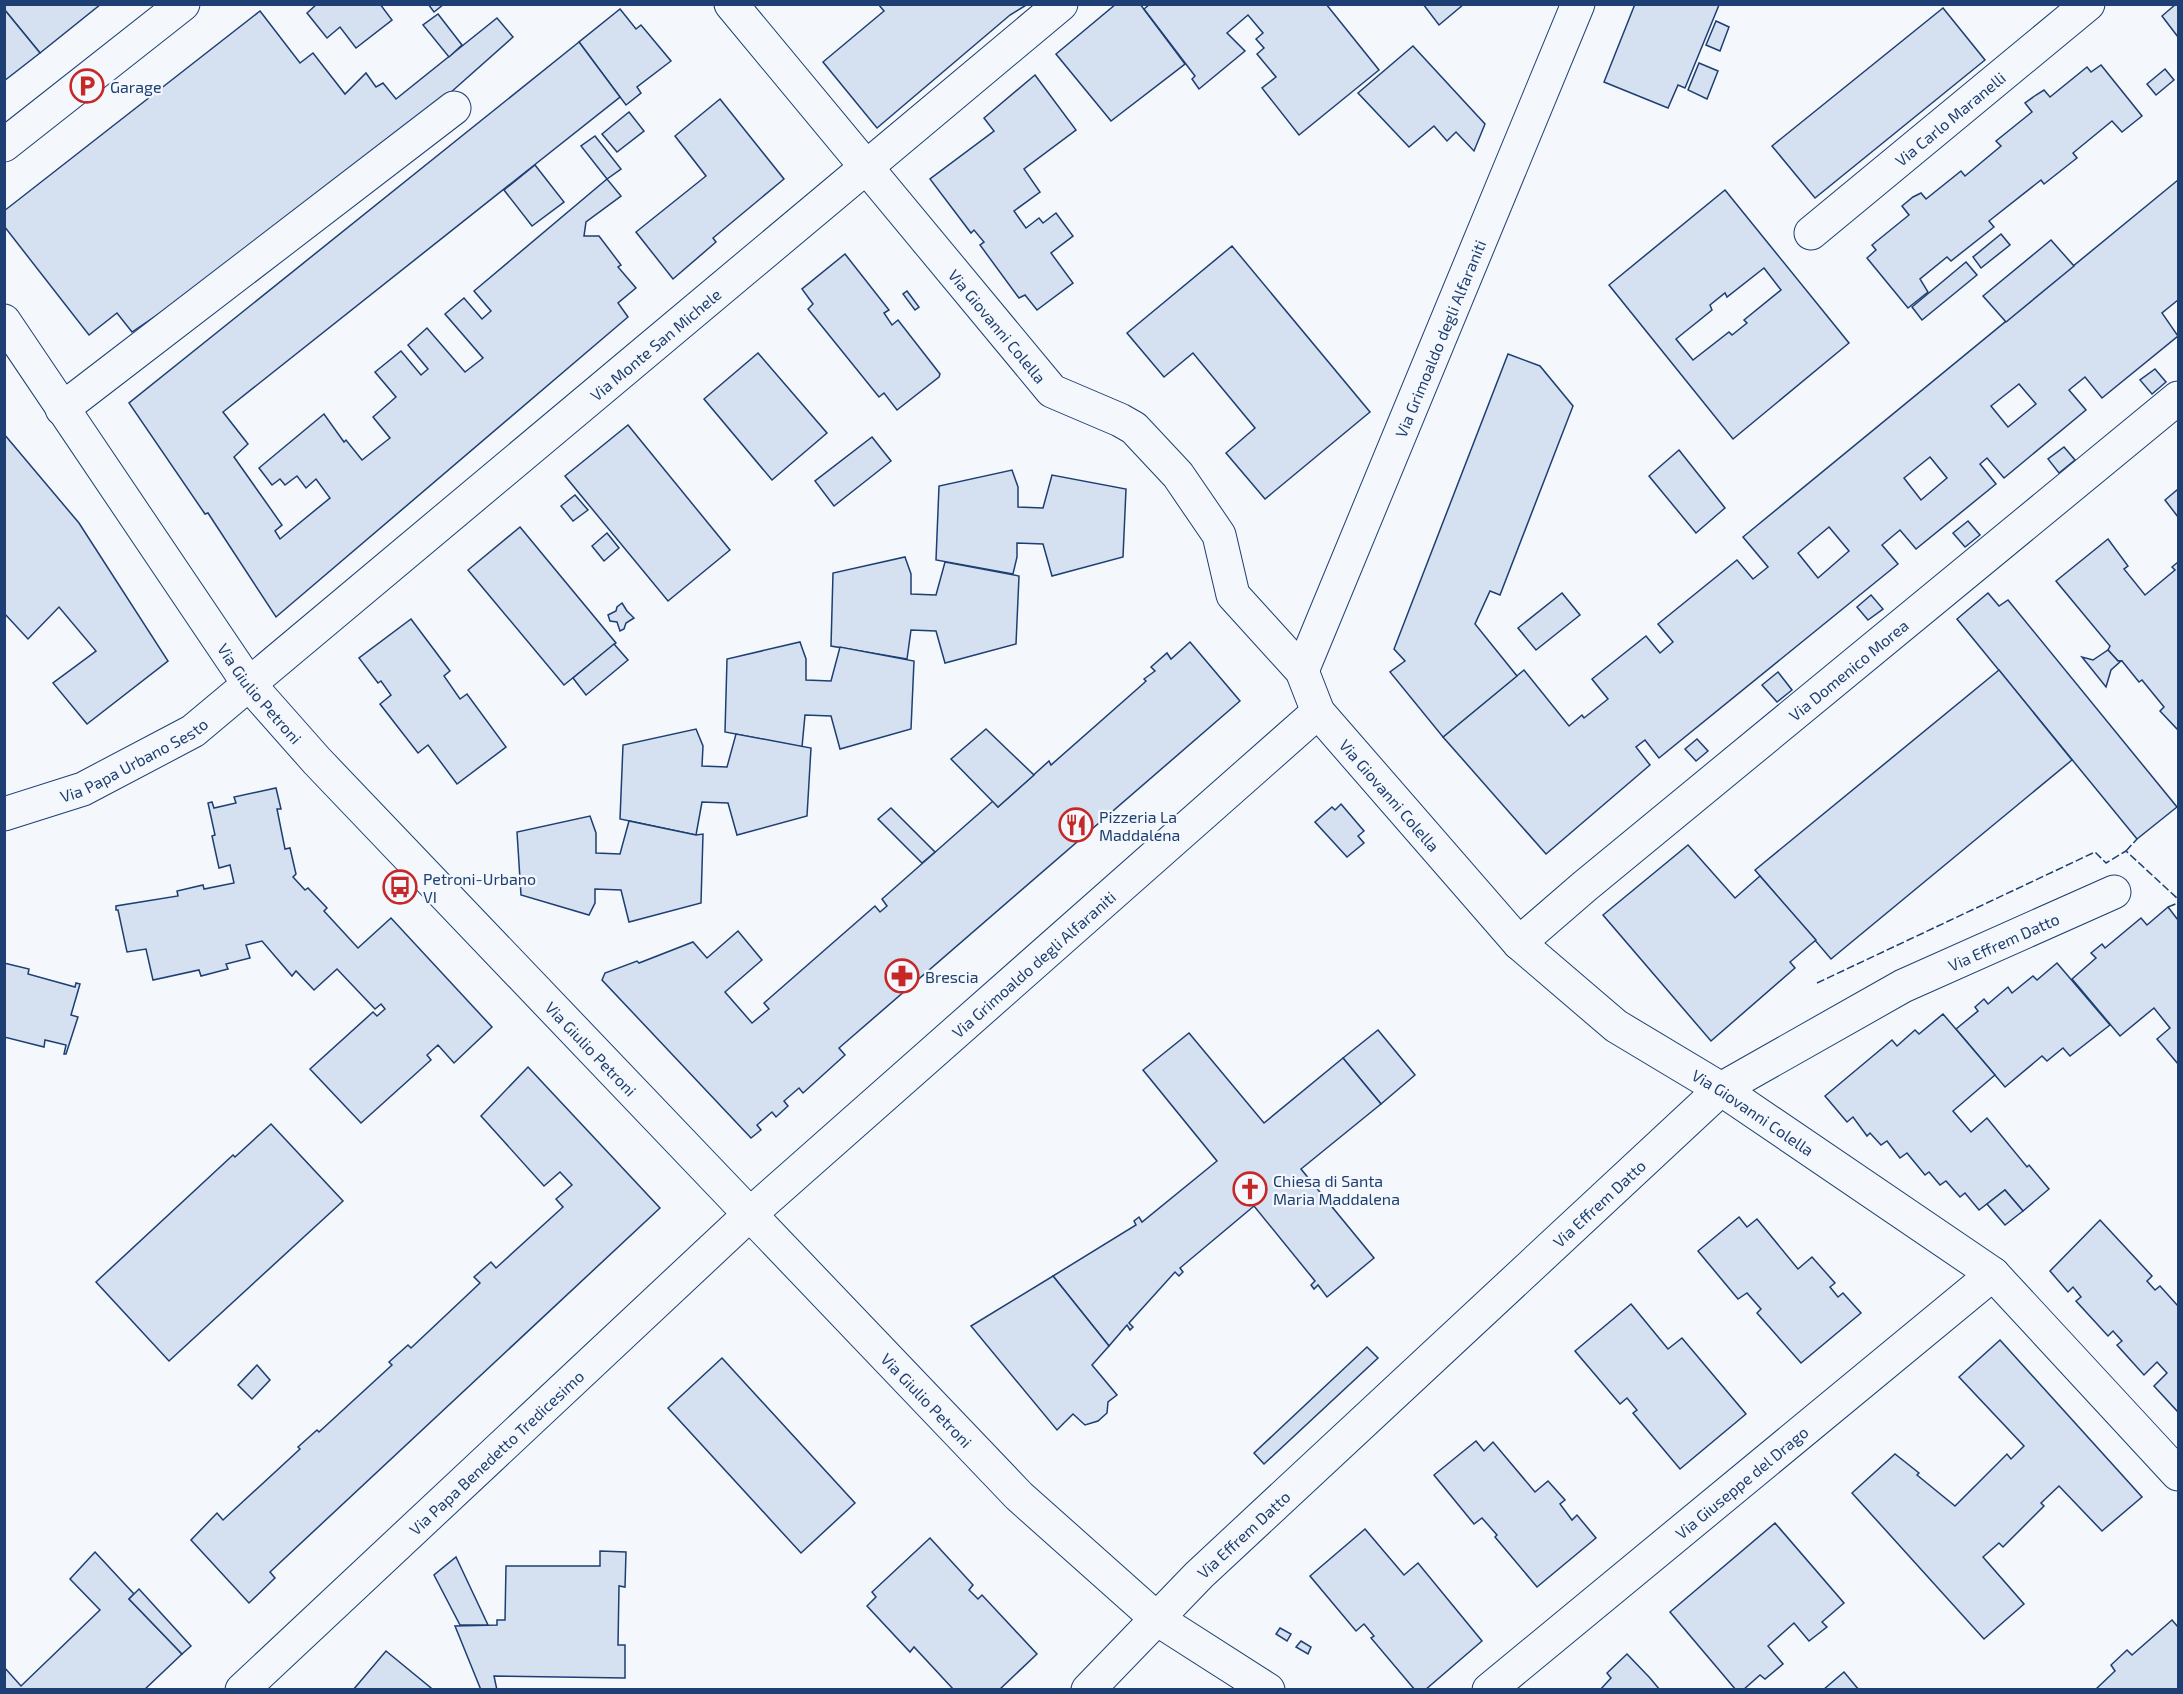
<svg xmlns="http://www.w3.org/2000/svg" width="2183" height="1694" font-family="'Exo 2',sans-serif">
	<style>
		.building { fill: #d5e0f0; stroke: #1d3f73; stroke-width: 1.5; fill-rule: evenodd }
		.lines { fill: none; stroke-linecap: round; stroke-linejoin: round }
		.minor-casing { stroke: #1d3f73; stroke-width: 35 }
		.tertiary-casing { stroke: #1d3f73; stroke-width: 35 }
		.minor { stroke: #f4f7fb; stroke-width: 33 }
		.tertiary { stroke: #f4f7fb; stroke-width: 33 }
		.fence { stroke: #1d3f73; stroke-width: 1.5; stroke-dasharray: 8 3; stroke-linecap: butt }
		.labels { text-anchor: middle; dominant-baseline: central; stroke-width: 4.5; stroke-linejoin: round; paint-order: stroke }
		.poi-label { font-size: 16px; fill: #1d3f73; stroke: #f4f7fb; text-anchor: start }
		.street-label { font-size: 16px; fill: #1d3f73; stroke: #f4f7fb }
	</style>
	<rect width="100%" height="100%" fill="#f4f7fb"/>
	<g class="building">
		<path d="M4,4H101L40,53L4,9Z"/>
		<path d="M317,4H380L392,20L356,48L340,27L327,38L307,13Z"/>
		<path d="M428,4H444L434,12Z"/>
		<path d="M878,4H1028L1010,15L877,128L823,62L884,11Z"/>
		<path d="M1116,4H1140L1185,64L1111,121L1056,54Z"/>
		<path d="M1150,4H1326L1379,70L1299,135L1262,88L1276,77L1257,54L1264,48L1256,39L1263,33L1248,15L1227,33L1245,51L1199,89L1192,79L1195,76L1144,9Z"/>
		<path d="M1423,4H1464L1439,25Z"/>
		<path d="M1635,4L1719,5L1685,88L1678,85L1668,108L1604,82Z"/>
		<path d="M2178,4V37L2162,16L2176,4Z"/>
		<path d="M1943,8L1985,60L1815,198L1772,146Z"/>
		<path d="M4,9L40,53L4,81Z"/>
		<path d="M620,9L636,29L641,25L671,61L637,87L641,93L626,105L579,42Z"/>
		<path d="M260,11L300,63L313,53L345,94L366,73L376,87L383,83L396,99L497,18L513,37L450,93L188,294L132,332L117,313L89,335L4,226V211Z"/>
		<path d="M438,14L462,45L449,57L423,25Z"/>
		<path d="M1716,21L1729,27L1720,51L1706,45Z"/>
		<path d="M579,42L620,97L223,412L248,444L234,457L282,525L275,531L280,539L330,498L316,479L306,488L297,476L285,485L280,479L272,485L259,468L324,414L344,442L346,440L362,460L390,438L373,417L396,397L375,372L401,351L421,375L428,369L408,345L427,328L465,372L483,358L445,314L464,298L482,319L491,311L474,291L607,179L621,196L586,222L584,236H599L621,265L618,267L636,288L618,303L628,317L276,617L208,513L205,514L129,403Z"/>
		<path d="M1413,46L1485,124L1474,151L1456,132L1447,141L1434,126L1409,147L1358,93Z"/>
		<path d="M1699,63L1718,71L1707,99L1688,90Z"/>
		<path d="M2101,65L2142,116L2122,132L2112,121L2073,153L2077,158L2044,184L2041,180L1989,221L1994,227L1951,261L1947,257L1920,279L1928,292L1908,308L1867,258L1876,250L1872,245L1909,215L1902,206L1913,197L1921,193L1926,199L1961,171L1965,176L2001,146L1996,141L2032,112L2025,103L2036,95L2044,90L2050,97L2087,67L2091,72Z"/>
		<path d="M2165,69L2174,80L2156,95L2147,84Z"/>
		<path d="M1035,75L1076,130L1024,169L1040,192L1014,211L1026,228L1039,218L1043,223L1056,213L1073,236L1051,253L1073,283L1037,310L1025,295L1019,298L980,245L984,242L974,230L971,233L930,179L994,131L984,118Z"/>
		<path d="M720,99L784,179L713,238L716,242L673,279L636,232L706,176L675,136Z"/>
		<path d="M629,112L644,131L617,152L602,134Z"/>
		<path d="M595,136L621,169L607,179L581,146Z"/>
		<path d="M535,165L564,202L532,226L504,190Z"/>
		<path d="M2178,180V300L2162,313L2178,336L2102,398L2085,377L2069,390L2086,410L2004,478L1987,458L1980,464L1996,484L1916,549L1900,530L1882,545L1898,564L1659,758L1645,740L1636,747L1650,765L1546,854L1443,737L1524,670L1569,726L1582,715L1584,718L1608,699L1592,679L1646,636L1660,653L1673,642L1658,624L1737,560L1753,579L1768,567L1743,537ZM2019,384L2036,404L2008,427L1991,406ZM1930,457L1947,478L1921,500L1904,478ZM1829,527L1849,551L1818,578L1798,553Z"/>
		<path d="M1725,190L1849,343L1733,439L1609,285ZM1764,268L1781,290L1744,320L1747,323L1732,335L1729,332L1693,360L1676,339L1712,310L1710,305L1725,293L1727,297Z"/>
		<path d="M2001,234L2010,245L1981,268L1973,257Z"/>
		<path d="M2051,240L2074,266L2006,322L1983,296Z"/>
		<path d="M1232,246L1370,412L1265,499L1226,453L1255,428L1193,353L1164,377L1127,333Z"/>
		<path d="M845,254L889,310L884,313L892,325L898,320L940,374L939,377L897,410L884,393L879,397L808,309L813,304L802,289Z"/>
		<path d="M1966,262L1977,275L1922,320L1912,307Z"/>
		<path d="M907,291L919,307L915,310L903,294Z"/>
		<path d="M758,353L827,433L772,480L704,399Z"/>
		<path d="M1508,354L1540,366L1573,406L1500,595L1490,591L1475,624L1517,676L1443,737L1390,672L1405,661L1394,649Z"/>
		<path d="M2155,369L2166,382L2152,394L2140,380Z"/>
		<path d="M628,425L730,550L668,601L565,476Z"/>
		<path d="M4,434L79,523L168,661L87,724L53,683L96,651L59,607L28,639L4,613Z"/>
		<path d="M872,437L891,461L834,506L815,481Z"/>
		<path d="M2064,447L2075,460L2059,473L2048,459Z"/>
		<path d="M1679,450L1725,508L1696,533L1649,476Z"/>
		<path d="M1012,470L1018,487V507L1043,508L1052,475L1126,489L1123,557L1052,576L1043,544L1017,543V557L1013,574L936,560L939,486Z"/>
		<path d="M2177,490L2178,492V517L2165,500Z"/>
		<path d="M575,495L588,510L573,521L561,506Z"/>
		<path d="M1968,521L1980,535L1965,547L1953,533Z"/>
		<path d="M520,527L616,643L564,685L468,570Z"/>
		<path d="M607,533L619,548L604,561L592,546Z"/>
		<path d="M2108,539L2128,566L2124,569L2145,595L2175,570L2172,567L2178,562V730L2160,711L2164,707L2142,680L2139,682L2122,661H2118L2108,650L2110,646L2056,581Z"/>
		<path d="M905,557L911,574V594L936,595L945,562L1019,576L1016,644L945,663L936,631L911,630L907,659L831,646L833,573Z"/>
		<path d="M1562,593L1580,615L1536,650L1518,628Z"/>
		<path d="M1988,593L1999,606L2008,600L2177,807L2137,839L1957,619Z"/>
		<path d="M1871,595L1883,609L1868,620L1857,607Z"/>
		<path d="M622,603L627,611L634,618L626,623L624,629L620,631L617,622L610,621L608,615L616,611L617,607Z"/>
		<path d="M411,619L450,671L444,676L460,699L467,694L506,747L457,784L428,745L418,753L380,704L391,695L381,681L378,683L359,658Z"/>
		<path d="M800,642L806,659V680L831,681L840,647L914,661L911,729L840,749L831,716L805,715L802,747L725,732L727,659Z"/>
		<path d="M1190,642L1240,701L839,1048L845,1055L803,1093L799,1088L784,1101L788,1106L776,1117L772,1112L757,1125L761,1130L751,1138L602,980L605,973L637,961L639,963L693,942L707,958L738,931L762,960L725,992L752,1023L769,1009L764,1003L875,906L880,912L887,906L882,899L993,801L998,807L1049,761L1051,765L1144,683L1146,681L1144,679L1155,671L1151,667L1167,653L1171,659Z"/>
		<path d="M614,644L628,660L586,695L573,678Z"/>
		<path d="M2108,650L2118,661H2121L2111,670L2106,687L2082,657L2093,660Z"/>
		<path d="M1999,670L2072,760L1831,959L1755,870Z"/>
		<path d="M1778,672L1792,690L1777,702L1762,685Z"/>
		<path d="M696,729L703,746L702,766L727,767L736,734L811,748L807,816L737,835L728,803L702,802L696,835L620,819L623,745Z"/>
		<path d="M986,729L1034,775L998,807L951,759Z"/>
		<path d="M1697,739L1708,751L1696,761L1685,749Z"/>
		<path d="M276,788L281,809H277L285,849L290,848L296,874L293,877L305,890L308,888L327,908L324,911L358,948L391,918L492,1027L454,1063L438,1045L427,1055L431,1060L361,1123L310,1069L373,1012L377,1016L385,1009L381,1004L375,1009L337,969L314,990L296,971L292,976L262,941L246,945L250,958L226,964L228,969L201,976L199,970L153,980L146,949L127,952L118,910H116V906L178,896L177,891L203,885L204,889L234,883L230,865L219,868L212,836L215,835L208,803L212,802L214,808L236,803L234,797Z"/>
		<path d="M1341,804L1364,831L1358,836L1364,843L1347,857L1315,822L1332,807L1335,810Z"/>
		<path d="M891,808L935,852L922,863L878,819Z"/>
		<path d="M590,816L596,833V853L620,854L629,821L696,835L703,834L701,903L629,922L621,890L595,889V903L589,915L521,895L517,832Z"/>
		<path d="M1688,845L1735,898L1760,876L1816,940L1790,962L1795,968L1711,1041L1603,915Z"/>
		<path d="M2168,907L2178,920V1064L2157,1039L2170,1028L2154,1008L2120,1036L2072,979L2096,958L2091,953L2102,944L2105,948L2141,918L2147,925Z"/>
		<path d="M4,963L29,969L28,974L75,987L76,983L80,984L71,1015L78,1017L66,1054H64L66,1045L45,1040L44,1047L4,1037Z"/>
		<path d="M2057,963L2110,1025L2070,1056L2063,1048L2047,1061L2042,1056L2005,1087L1956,1029L1978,1011L1975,1007L1984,999L1988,1004L2008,987L2012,993L2033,976L2037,980Z"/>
		<path d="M1943,1014L1995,1075L1953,1111L1971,1132L1987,1118L2027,1167L2029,1165L2049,1189L2023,1211L2005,1190L1979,1210L1965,1193L1960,1197L1946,1181L1940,1185L1929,1172L1925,1175L1907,1153L1900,1158L1887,1141L1881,1145L1870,1133L1867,1136L1853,1117L1847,1122L1825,1096L1892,1040L1897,1046L1915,1030L1919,1034Z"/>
		<path d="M1378,1030L1415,1075L1381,1104L1343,1058Z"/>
		<path d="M1189,1033L1264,1123L1343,1058L1381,1104L1301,1169L1374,1258L1327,1297L1318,1285L1314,1289L1311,1285L1315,1281L1254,1206L1180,1268L1183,1272L1179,1276L1175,1272L1129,1323L1133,1327L1130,1330L1127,1325L1109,1346L1053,1276L1136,1225L1134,1221L1139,1217L1142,1222L1217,1161L1143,1070Z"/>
		<path d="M528,1067L660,1208L270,1572L275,1578L249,1603L191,1540L217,1513L223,1520L300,1449L298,1447L317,1430L319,1432L392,1365L389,1362L408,1345L411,1348L480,1283L474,1277L491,1262L496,1268L563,1207L556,1199L572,1185L560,1172L544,1186L481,1116Z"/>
		<path d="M271,1124L343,1201L169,1361L96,1282L233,1155L235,1157Z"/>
		<path d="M2005,1190L2023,1211L2005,1225L1987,1204Z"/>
		<path d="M1739,1217L1747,1227L1757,1219L1798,1269L1812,1257L1835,1283L1830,1287L1838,1297L1843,1293L1861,1313L1801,1363L1757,1313L1761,1309L1747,1293L1738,1299L1698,1251Z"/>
		<path d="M2100,1220L2152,1276L2147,1281L2155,1290L2160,1286L2178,1306V1412L2154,1386L2167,1373L2157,1362L2144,1375L2117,1345L2122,1341L2113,1331L2108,1336L2076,1301L2081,1297L2073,1287L2068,1292L2050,1271Z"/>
		<path d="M1053,1276L1109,1346L1092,1365L1117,1395L1108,1402L1107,1413L1098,1421L1085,1425L1073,1414L1057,1430L971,1326Z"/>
		<path d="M1631,1304L1668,1349L1682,1338L1746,1414L1680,1469L1633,1413L1637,1410L1627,1398L1620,1404L1575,1351Z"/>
		<path d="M2000,1340L2142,1497L2102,1531L2059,1486L2041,1503L2044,1506L2003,1547L1999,1543L1983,1557L2024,1604L1984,1639L1852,1493L1895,1454L1919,1473L1917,1475L1955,1506L2007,1454L2011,1459L2024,1446L1959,1377Z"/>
		<path d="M1367,1347L1378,1358L1264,1464L1254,1453Z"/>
		<path d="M722,1358L855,1503L801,1553L668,1408Z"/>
		<path d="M257,1365L270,1380L252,1399L238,1385Z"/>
		<path d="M1476,1441L1484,1451L1493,1442L1535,1492L1548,1481L1565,1500L1560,1504L1572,1520L1577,1515L1596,1538L1537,1587L1495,1537L1497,1535L1482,1518L1474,1524L1434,1475Z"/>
		<path d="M1775,1523L1844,1603L1822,1622L1827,1627L1809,1641L1794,1623L1768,1646L1783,1664L1765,1679L1760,1675L1743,1690H1736L1670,1612Z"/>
		<path d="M1365,1529L1404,1575L1418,1563L1482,1641L1425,1690H1415L1371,1638L1374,1636L1364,1624L1356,1631L1310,1576Z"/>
		<path d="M930,1538L973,1585L969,1590L978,1599L982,1595L1037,1654L999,1690H954L914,1647L910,1652L867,1606L876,1597L872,1592Z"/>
		<path d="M600,1551L626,1552L625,1587L619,1586L618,1645H625V1678L494,1676L497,1690H481L455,1626L497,1625V1620H505L506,1566H600Z"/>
		<path d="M95,1552L134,1594L129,1599L182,1654L144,1690H4V1667L21,1686L100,1610L70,1579Z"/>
		<path d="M456,1557L488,1625H460L434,1575Z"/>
		<path d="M139,1589L191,1646L182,1654L129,1599Z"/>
		<path d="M2172,1620L2178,1627V1690H2095L2115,1671L2111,1665L2127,1650L2132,1655Z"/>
		<path d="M1280,1628L1291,1634L1287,1641L1276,1634Z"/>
		<path d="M1301,1641L1311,1647L1308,1654L1296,1647Z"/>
		<path d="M386,1651L431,1688L430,1690H353Z"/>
		<path d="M1627,1654L1650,1678L1660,1690H1600L1611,1678L1607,1673Z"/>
		<path d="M1844,1672L1859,1690H1823Z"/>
	</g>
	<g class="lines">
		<g class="minor-casing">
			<g id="minor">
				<path id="s1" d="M731,4L1052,391L1120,420L1134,428L1178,475L1219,535L1233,595L1302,671L1318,712L1519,943L1616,1026L1721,1089L1993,1274L2178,1474"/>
				<path d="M4,145L183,4"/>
				<path id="s2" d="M1811,233L2088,4"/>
				<path d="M62,409L454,108"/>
				<path id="s3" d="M1302,671L1578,4"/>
				<path id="s4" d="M4,814L83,789L193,731L1061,4"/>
				<path id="s5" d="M1519,943L1585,886L2178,398"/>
				<path id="s6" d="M242,1690L749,1215L1318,712"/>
				<path id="s7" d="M1088,1690L1199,1575L1721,1089L1903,986L2114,892"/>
				<path id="s8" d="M1489,1690L1993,1274"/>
			</g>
		</g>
		<g class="tertiary-casing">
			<g id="tertiary">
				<path id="s9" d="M4,321L248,683L317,761L1019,1496L1157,1619L1268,1690"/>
			</g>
		</g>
		<use href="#minor" class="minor"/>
		<use href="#tertiary" class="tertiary"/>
		<g class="fence">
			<path d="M2126,851L2137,839"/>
			<path d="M2168,907L2178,903"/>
			<path d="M1817,983L2095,852L2106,863L2126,851L2178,899"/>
		</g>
	</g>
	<defs>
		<g id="parking-ring" transform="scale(1.725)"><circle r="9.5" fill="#f4f7fb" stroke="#c62828" stroke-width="1.5"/><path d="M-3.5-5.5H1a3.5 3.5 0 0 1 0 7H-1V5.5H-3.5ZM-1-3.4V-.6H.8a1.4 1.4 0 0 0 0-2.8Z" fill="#c62828"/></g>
		<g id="restaurant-ring" transform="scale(1.725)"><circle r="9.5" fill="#f4f7fb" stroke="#c62828" stroke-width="1.5"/><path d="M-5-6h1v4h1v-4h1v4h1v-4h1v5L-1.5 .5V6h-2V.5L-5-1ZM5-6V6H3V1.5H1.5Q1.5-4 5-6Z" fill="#c62828"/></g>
		<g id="bus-ring" transform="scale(1.725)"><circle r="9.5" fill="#f4f7fb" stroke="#c62828" stroke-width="1.5"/><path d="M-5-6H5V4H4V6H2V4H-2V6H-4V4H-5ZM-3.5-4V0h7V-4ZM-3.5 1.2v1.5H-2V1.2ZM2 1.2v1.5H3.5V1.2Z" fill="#c62828"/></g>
		<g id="pharmacy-ring" transform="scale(1.725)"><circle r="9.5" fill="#f4f7fb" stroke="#c62828" stroke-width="1.5"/><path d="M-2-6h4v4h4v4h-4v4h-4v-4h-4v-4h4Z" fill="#c62828"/></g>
		<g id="church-ring" transform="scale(1.725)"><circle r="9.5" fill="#f4f7fb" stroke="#c62828" stroke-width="1.5"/><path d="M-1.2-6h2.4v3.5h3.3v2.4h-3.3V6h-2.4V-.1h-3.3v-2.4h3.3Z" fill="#c62828"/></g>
	</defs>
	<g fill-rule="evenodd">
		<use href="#parking-ring" x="87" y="86"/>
		<use href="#restaurant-ring" x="1076" y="825"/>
		<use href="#bus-ring" x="400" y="887"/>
		<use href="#pharmacy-ring" x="902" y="976"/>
		<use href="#church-ring" x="1250" y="1189"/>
	</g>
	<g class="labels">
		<g class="poi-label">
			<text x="110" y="86">Garage</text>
			<text x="1099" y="816">Pizzeria La<tspan x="1099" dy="18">Maddalena</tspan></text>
			<text x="423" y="878">Petroni-Urbano<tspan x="423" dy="18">VI</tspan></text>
			<text x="925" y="976">Brescia</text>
			<text x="1273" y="1180">Chiesa di Santa<tspan x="1273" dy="18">Maria Maddalena</tspan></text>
		</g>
		<g class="street-label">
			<text stroke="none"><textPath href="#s2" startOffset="180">Via Carlo Maranelli</textPath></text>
			<text stroke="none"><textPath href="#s1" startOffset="418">Via Giovanni Colella</textPath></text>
			<text stroke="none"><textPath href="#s3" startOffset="360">Via Grimoaldo degli Alfaraniti</textPath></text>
			<text stroke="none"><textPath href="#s4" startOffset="810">Via Monte San Michele</textPath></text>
			<text stroke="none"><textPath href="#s5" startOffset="428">Via Domenico Morea</textPath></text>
			<text stroke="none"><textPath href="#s9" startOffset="452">Via Giulio Petroni</textPath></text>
			<text stroke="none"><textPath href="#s4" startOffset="141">Via Papa Urbano Sesto</textPath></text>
			<text stroke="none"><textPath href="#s1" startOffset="1048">Via Giovanni Colella</textPath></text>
			<text stroke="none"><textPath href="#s7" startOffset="1192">Via Effrem Datto</textPath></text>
			<text stroke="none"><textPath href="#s6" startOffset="1074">Via Grimoaldo degli Alfaraniti</textPath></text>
			<text stroke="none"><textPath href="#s9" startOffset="938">Via Giulio Petroni</textPath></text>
			<text stroke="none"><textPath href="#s1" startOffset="1534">Via Giovanni Colella</textPath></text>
			<text stroke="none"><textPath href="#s7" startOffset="706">Via Effrem Datto</textPath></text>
			<text stroke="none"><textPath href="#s9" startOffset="1424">Via Giulio Petroni</textPath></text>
			<text stroke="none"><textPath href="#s6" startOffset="348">Via Papa Benedetto Tredicesimo</textPath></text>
			<text stroke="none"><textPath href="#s8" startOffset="327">Via Giuseppe del Drago</textPath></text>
			<text stroke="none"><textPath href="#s7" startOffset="220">Via Effrem Datto</textPath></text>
		</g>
	</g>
	<rect width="2183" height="1694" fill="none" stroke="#1d3f73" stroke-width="12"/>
</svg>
